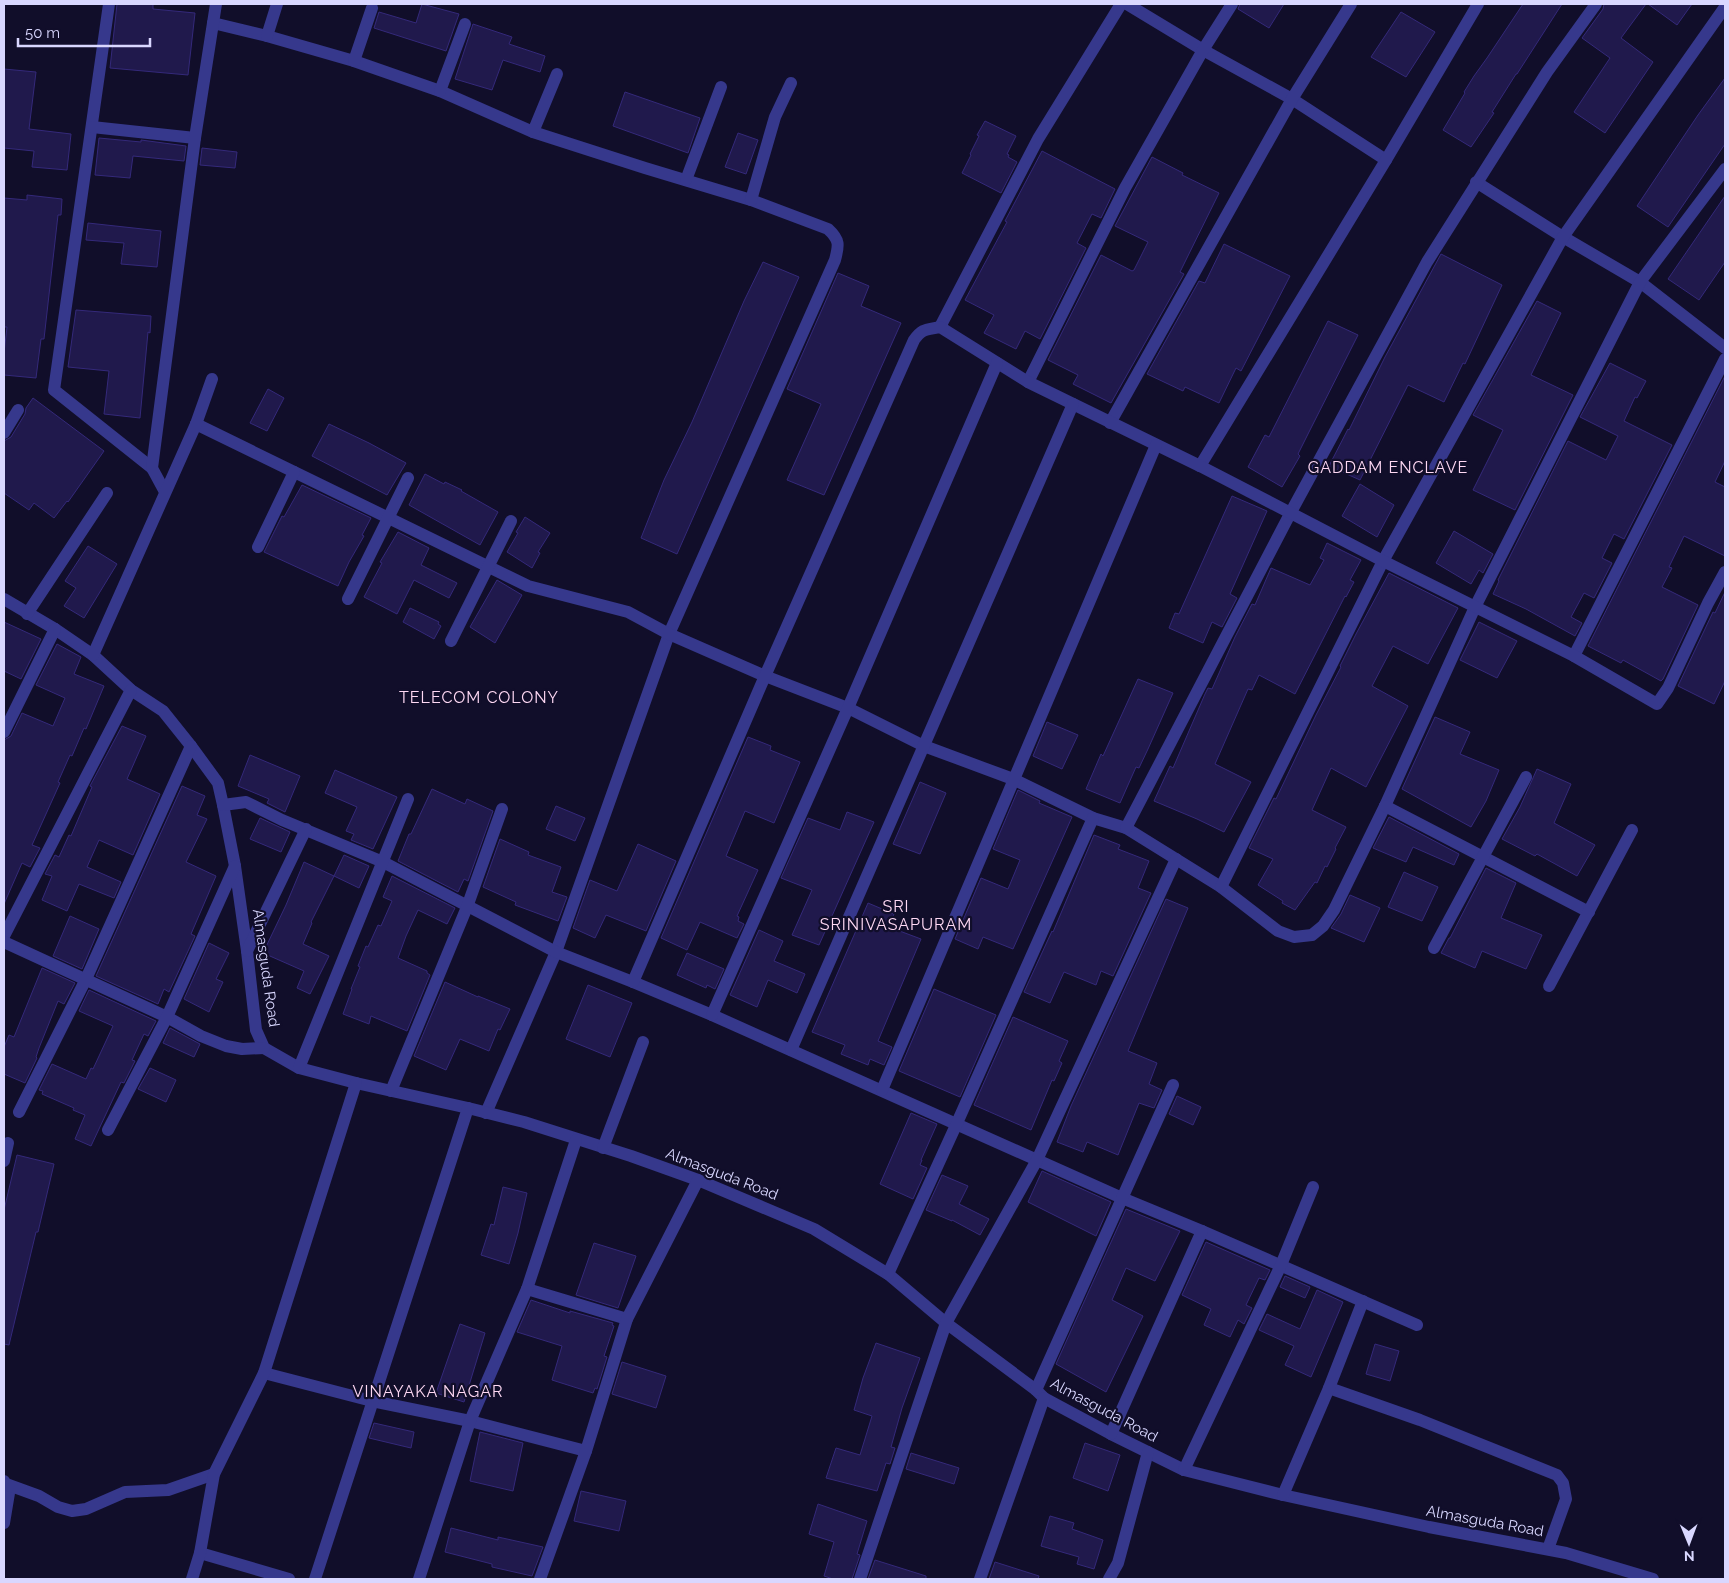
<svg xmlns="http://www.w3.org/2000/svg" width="1729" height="1583" font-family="Raleway,sans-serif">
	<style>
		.building { fill: #20194c; stroke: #34297a }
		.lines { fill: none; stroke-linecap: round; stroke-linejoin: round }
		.minor { stroke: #36388c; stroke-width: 12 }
		.labels { text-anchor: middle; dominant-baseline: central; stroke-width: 4.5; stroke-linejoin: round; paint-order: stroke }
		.street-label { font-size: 15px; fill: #d9d7ff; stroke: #110e2a }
		.neighbourhood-label { font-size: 16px; letter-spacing: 1px; fill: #ffd9f4; stroke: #110e2a }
	</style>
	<rect width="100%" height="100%" fill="#110e2a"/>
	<g class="building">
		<path d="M117,4H153V9L195,13L188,75L110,68Z"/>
		<path d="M422,4L459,14L446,51L374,28L379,12L416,23Z"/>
		<path d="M1240,4H1284L1269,28L1238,9Z"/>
		<path d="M1523,4H1562L1517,74H1516L1492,112L1494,113L1471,147L1443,130L1465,93L1464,92L1474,76L1487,58Z"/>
		<path d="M1604,4H1646L1621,38L1653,62L1605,133L1574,112L1610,58L1582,38L1603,9Z"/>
		<path d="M1648,4H1692L1677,25Z"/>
		<path d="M1401,12L1435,32L1406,77L1371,57Z"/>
		<path d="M473,24L512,37L509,44L545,56L540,72L503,60L492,90L455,79Z"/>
		<path d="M4,69L36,72L29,129L71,134L67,170L32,167L34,151L4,148Z"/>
		<path d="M1725,78V144L1668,227L1637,206L1698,115Z"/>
		<path d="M625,92L700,118L688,153L613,126Z"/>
		<path d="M985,121L1016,136L1007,154L1009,155L1008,157L1017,162L1001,193L962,173L971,155L970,154L979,136L977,135Z"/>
		<path d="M738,133L758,140L746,174L725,167Z"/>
		<path d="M99,138L141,142V140L186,146L184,161L133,156L130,178L95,175Z"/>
		<path d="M202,148L237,152L235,168L200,165Z"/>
		<path d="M1042,151L1115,189L1101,218L1092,214L1077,243L1086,248L1040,339L1025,331L1016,349L984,333L994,315L965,300L1007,222L1005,221Z"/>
		<path d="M1152,157L1183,173L1182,175L1219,193L1180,272L1184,274L1111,403L1073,384L1078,375L1048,360L1101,255L1132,271L1134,270L1148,242L1115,226Z"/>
		<path d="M27,195L62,199L61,215H58L44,339H41L36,378L4,375V353L7,327H4V198L27,200Z"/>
		<path d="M1725,196V262L1699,300L1668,279Z"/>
		<path d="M88,223L161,231L157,267L121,264L124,243L86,240Z"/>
		<path d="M1224,244L1290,276L1241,371L1236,368L1219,403L1185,387L1183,391L1147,374L1199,281L1205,283Z"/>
		<path d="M1441,254L1502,285L1465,364L1463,363L1444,402L1408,385L1360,480L1329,466L1348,429L1349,430L1385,357Z"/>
		<path d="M763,262L799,277L677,554L641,538L664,480L692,422L744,301Z"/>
		<path d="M838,273L869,286L861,306L901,323L824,495L787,480L821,404L787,389Z"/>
		<path d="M1537,301L1561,313L1531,375L1573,395L1515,510L1473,490L1503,430L1473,415Z"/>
		<path d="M76,310L151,316L150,333L148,332L140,418L104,414L109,371L68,367Z"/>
		<path d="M1328,321L1358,335L1310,430L1298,454L1300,456L1282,487L1248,467L1265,435L1269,437Z"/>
		<path d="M1610,363L1646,381L1637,398L1635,397L1624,421L1672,445L1624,539L1614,534L1602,558L1612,563L1594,598L1584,593L1571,617L1582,623L1575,636L1526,609L1493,594L1499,581L1498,580L1568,441L1606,460L1618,436L1580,417Z"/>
		<path d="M1725,376V461L1715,482L1725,487V556L1684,536L1669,567L1672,568L1662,587L1698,605L1663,679L1661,681L1623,660L1621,663L1588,646Z"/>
		<path d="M268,389L284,398L267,431L250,423Z"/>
		<path d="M33,398L104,451L68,502L67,501L54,518L34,503L29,510L4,493V441L11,437L25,414L26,408Z"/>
		<path d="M329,424L369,443L406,463L387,495L312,456Z"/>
		<path d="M425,474L444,484L445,482L462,490L461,491L498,512L480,545L409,505Z"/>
		<path d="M1360,484L1394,505L1377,537L1342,516Z"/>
		<path d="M302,485L371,518L362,535L364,536L349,562L338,586L264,552L282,516L284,517Z"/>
		<path d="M1232,496L1267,511L1230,594L1237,598L1222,627L1212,622L1203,643L1169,628L1175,613L1179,614Z"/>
		<path d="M525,517L550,533L538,552L540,553L532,568L507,552L518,533L516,532Z"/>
		<path d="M1454,531L1493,554L1483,573L1479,570L1471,584L1436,563Z"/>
		<path d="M398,532L429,548L421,565L457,583L449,598L414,580L397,614L364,597L382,563L380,562Z"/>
		<path d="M1327,543L1361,560L1350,580L1354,582L1346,597L1345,596L1295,694L1259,675L1252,690L1248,689L1215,764L1251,782L1224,832L1197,819L1154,801L1170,766L1173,768L1205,694L1208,688L1212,689L1235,637L1252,604L1255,605L1271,568L1310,585L1324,560L1320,558Z"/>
		<path d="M88,546L117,564L84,618L64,606L76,588L65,581Z"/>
		<path d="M1389,573L1458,608L1428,664L1393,646L1372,686L1408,706L1366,787L1331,768L1312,810L1346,827L1335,848L1336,849L1327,867L1325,866L1317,883L1315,882L1295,910L1282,903L1283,901L1258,885L1273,859L1249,848L1274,798L1276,799L1316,715L1341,667L1340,666L1356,634Z"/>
		<path d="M497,580L522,595L495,643L470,627Z"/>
		<path d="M1725,592V681L1714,704L1678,686L1713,612L1715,613Z"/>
		<path d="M410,608L439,622L438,624L441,626L434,639L403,622Z"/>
		<path d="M4,622L41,639L21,679L4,671Z"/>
		<path d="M1479,622L1517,641L1497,678L1460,660Z"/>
		<path d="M57,644L81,657L74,674L104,686L86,729L84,728L72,756L70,755L58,782L60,783L32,845L40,848L30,867L22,863L4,904V740L11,736L22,713L53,726L65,698L36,685Z"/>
		<path d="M1138,679L1173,693L1148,749L1139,768L1136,767L1120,803L1086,789L1101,754L1103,756Z"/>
		<path d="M1435,717L1470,732L1460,754L1499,770L1486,801L1471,827L1402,789Z"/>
		<path d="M1047,722L1078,735L1062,769L1033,756Z"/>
		<path d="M122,726L146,736L127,779L160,794L133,855L99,840L87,867L121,882L114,898L79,884L67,911L42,900L52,876L45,874L55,855L59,857L69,835L71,836L92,787L90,786Z"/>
		<path d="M748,737L771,746L770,750L800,762L774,823L745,811L726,856L758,870L737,916L739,917L738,921L744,924L737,938L700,922L687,950L661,938Z"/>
		<path d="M250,755L300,776L285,812L267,803L269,799L238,786Z"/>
		<path d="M1537,769L1571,784L1554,823L1595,845L1577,876L1537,854L1535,856L1502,839L1520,807Z"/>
		<path d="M335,770L397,797L373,849L351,840L354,834L346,831L357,807L325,793Z"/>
		<path d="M920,782L946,793L920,854L893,844Z"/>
		<path d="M182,786L205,796L197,815L207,819L186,862L216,876L191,934L195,936L169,992L164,989L158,1004L96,976Z"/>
		<path d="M432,789L465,804L467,799L493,811L468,881L464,879L458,892L398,861L409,834H411Z"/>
		<path d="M1018,790L1040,801L1039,803L1072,817L1013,949L983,937L978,949L955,939L981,878L1008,889L1020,860L993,849Z"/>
		<path d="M556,806L585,818L575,841L546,829Z"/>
		<path d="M847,812L874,822L819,945L792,935L812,890L781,878L808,818L840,830Z"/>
		<path d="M1389,817L1459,854L1454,865L1413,847L1406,862L1373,848Z"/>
		<path d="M260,818L290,832L281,852L250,839Z"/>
		<path d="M1094,835L1120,845L1118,849L1149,861L1138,888L1151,893L1113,976L1101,971L1096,985L1064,972L1050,1003L1024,992L1052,931L1053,932Z"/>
		<path d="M500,839L529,852L528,855L561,867L552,892L567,897L558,921L515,905L516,902L483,887Z"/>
		<path d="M638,844L676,861L646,931L606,915L595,938L573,928L590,880L617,891Z"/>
		<path d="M344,855L369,866L359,888L334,876Z"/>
		<path d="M304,862L334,876L311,922L312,923L303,944L329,956L310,994L297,988L304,971L263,953L286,905Z"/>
		<path d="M1486,868L1516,883L1501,918L1542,935L1526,969L1482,951L1475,968L1441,953L1449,938H1450Z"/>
		<path d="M1404,872L1438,887L1422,921L1388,907Z"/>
		<path d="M392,876L455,908L447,924L418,910L406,936L398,958L427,971V973L430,975L407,1031L371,1016L369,1024L343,1014L352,989H351L360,967L358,966L366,946L368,947L378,925L381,926L392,901L383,897Z"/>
		<path d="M1350,895L1380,908L1364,942L1331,928L1341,914Z"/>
		<path d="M1166,899L1188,908L1128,1051L1157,1063L1149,1084L1162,1090L1154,1108L1139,1103L1118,1155L1087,1142L1083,1152L1057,1142L1071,1106Z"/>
		<path d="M868,903L894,914L889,927L921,939L878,1041L892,1047L884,1065L870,1059L868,1065L841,1054L845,1045L812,1032Z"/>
		<path d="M70,916L99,929L82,969L53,956Z"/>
		<path d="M759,930L783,941L774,961L805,974L797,993L768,980L757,1007L730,995Z"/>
		<path d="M209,943L229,953L216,979L223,982L209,1012L184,999Z"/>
		<path d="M687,953L724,969L715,989L707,985L706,988L677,975Z"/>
		<path d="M42,968L75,983L64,1004L58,1001L39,1048L36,1057L37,1058L25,1083L4,1074V1047L9,1035L14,1037Z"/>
		<path d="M445,982L478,997V996L510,1009L500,1030L498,1029L489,1051L460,1039L446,1070L414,1056Z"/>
		<path d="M588,985L632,1003L610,1057L566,1039Z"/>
		<path d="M934,989L996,1015L960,1097L899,1071Z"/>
		<path d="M89,990L156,1021L148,1036L144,1034L132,1060L135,1061L124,1083L121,1082L91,1146L75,1139L85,1115L73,1110L74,1108L42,1094L43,1091L39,1090L52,1064L86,1079L91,1068L93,1069L113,1026L79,1011Z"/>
		<path d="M1013,1017L1068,1041L1059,1061L1062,1063L1054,1081L1052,1080L1031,1130L974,1105Z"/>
		<path d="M170,1028L200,1044L194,1057L163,1043Z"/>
		<path d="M150,1068L176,1080L166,1102L138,1089Z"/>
		<path d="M1177,1096L1201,1107L1193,1125L1169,1114Z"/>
		<path d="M911,1113L937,1124L921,1160H922L920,1165L927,1168L913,1199L880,1184Z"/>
		<path d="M17,1155L54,1164L38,1232H36L9,1345L4,1344V1210Z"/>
		<path d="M1042,1171L1111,1202L1096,1236L1028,1202Z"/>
		<path d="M942,1175L968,1186L959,1204L989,1219L980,1235L952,1220V1221L926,1210Z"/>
		<path d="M503,1187L527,1193L518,1233L509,1264L481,1255L491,1224L494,1225Z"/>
		<path d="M1126,1209L1180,1231L1155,1281L1126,1268L1112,1300L1143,1316L1106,1392L1056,1364Z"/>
		<path d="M1206,1242L1270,1270L1265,1280L1259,1278L1246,1305L1252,1308L1244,1324L1238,1320L1230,1337L1204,1325L1211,1309L1182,1295Z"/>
		<path d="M594,1243L636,1256L618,1308L576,1295Z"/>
		<path d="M1285,1276L1310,1287L1305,1298L1280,1287Z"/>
		<path d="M1317,1290L1343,1302L1311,1377L1285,1365L1294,1346L1259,1330L1267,1314L1300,1329Z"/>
		<path d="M531,1300L570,1313V1311L613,1323L612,1325L614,1326L604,1356L607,1357L597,1389L595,1388L593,1393L552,1380L562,1346L517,1332Z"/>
		<path d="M460,1324L485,1333L464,1402L436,1393Z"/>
		<path d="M876,1343L920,1358L902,1408L891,1447L895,1448L890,1464L886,1463L877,1491L826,1478L836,1448L860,1455L872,1416L854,1410L863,1378Z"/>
		<path d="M1375,1344L1399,1351L1390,1381L1366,1374Z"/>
		<path d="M622,1362L666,1376L656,1408L612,1394Z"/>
		<path d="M374,1423L414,1432L411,1448L369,1438Z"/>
		<path d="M480,1432L523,1443L513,1491L470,1481Z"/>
		<path d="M1085,1443L1120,1455L1108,1491L1073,1478Z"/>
		<path d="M911,1453L959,1468L954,1484L906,1469Z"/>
		<path d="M581,1491L626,1501L619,1531L574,1521Z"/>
		<path d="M818,1504L867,1521L857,1554L860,1555L852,1579H833L824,1576L834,1542L809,1534Z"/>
		<path d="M1050,1516L1074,1523L1072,1529L1103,1540L1094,1569L1077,1564L1079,1557L1041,1546Z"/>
		<path d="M451,1528L498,1540V1537L543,1547L532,1576L492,1567V1564L445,1552Z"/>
		<path d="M875,1560L926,1576V1579H868Z"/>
		<path d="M995,1562L1039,1576L1038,1579H989Z"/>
	</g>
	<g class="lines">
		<g class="minor">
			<path d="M109,4L54,390L152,468"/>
			<path d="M1127,4L1203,50L1292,99L1386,160"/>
			<path d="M213,23L267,36L354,61L440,91L533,132L645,168L751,200L828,229C840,240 839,245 835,260L669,634L556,952L486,1113"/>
			<path d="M267,36L277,4"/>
			<path d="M354,61L372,8"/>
			<path d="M440,91L465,24"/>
			<path d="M92,127L195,138"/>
			<path d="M533,132L557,74"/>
			<path d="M686,180L721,87"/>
			<path d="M1476,182L1563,237L1640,282L1725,348"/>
			<path d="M751,200L775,117L791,83"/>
			<path d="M940,327L1038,139L1121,4"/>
			<path d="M1028,382L1125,188L1203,50L1232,4"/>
			<path d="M1110,423L1292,99L1351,4"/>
			<path d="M196,424L528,586L628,612L669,634L765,676L848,708L924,746L1013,779L1093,818L1126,828L1221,887L1278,931L1294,937L1312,935L1323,926L1334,910L1385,806L1475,607L1640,282L1725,169"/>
			<path d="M4,433L18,410"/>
			<path d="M1200,466L1386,160L1478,4"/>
			<path d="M165,492L152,468L195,138L216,4"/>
			<path d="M258,547L294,472"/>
			<path d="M4,599L55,629L93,655L131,690L163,711L191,746L218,783L223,805L235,866L247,951L256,1030L264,1048L299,1068L356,1083L468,1108L524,1122L631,1156L698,1180L814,1229L888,1274L946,1323L1036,1390L1044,1398L1111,1434L1184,1470L1283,1495L1429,1527L1566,1553L1653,1579"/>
			<path d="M348,599L408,478"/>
			<path d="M27,614L107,493"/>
			<path d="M451,641L511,521"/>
			<path d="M93,655L196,424L212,379"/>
			<path d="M1574,656L1725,359"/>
			<path d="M4,732L55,629"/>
			<path d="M223,805L246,802L282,820L383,862L556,952L633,982L712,1015L1122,1198L1202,1231L1417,1325"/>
			<path d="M1385,806L1589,912"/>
			<path d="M1126,828L1291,512L1427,262L1547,72L1596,4"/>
			<path d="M1221,887L1383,561L1563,237L1725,7"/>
			<path d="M4,936L131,690"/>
			<path d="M4,942L167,1017L201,1036L226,1046L242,1049L264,1048"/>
			<path d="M1434,948L1526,777"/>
			<path d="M247,951L306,829"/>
			<path d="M633,982L765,676L914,340C923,328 926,330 940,327L1028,382L1200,466L1383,561L1574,656L1657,704L1668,688L1708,603L1725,572"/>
			<path d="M1549,986L1632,830"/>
			<path d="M712,1015L848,708L997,363"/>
			<path d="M791,1050L1073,404"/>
			<path d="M299,1068L408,799"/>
			<path d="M882,1090L1156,445"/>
			<path d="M391,1091L467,907L502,809"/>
			<path d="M19,1112L86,979L191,746"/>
			<path d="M108,1130L167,1017L235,866"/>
			<path d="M603,1148L643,1042"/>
			<path d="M4,1161L8,1143"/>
			<path d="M888,1274L957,1123L1093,818"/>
			<path d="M527,1289L627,1319"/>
			<path d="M264,1373L372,1401L470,1421L586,1451"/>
			<path d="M1329,1388L1420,1420L1557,1475L1563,1483L1566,1499L1548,1549"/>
			<path d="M1036,1390L1173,1085"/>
			<path d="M1111,1434L1202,1231"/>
			<path d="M1184,1470L1281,1265L1313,1187"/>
			<path d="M4,1481L9,1493L4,1523"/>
			<path d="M6,1484L39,1496L58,1507L72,1511L86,1509L125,1492L168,1490L214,1474"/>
			<path d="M1283,1495L1329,1388L1363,1301"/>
			<path d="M200,1553L289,1579"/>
			<path d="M192,1579L200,1553L214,1474L264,1373L356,1083"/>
			<path d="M315,1579L468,1108"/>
			<path d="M419,1579L470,1421L527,1289L576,1140"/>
			<path d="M540,1579L586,1451L627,1319L698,1180"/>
			<path d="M860,1579L946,1323L1037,1160L1176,859"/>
			<path d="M980,1579L1044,1398"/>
			<path d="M1109,1579L1118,1563L1148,1452"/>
		</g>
	</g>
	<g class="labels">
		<g class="street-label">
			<text transform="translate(266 968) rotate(82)">Almasguda Road</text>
			<text transform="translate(722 1174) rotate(21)">Almasguda Road</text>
			<text transform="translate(1104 1410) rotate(28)">Almasguda Road</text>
			<text transform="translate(1485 1521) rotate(10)">Almasguda Road</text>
		</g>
		<g class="neighbourhood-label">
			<text x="1388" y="467">GADDAM ENCLAVE</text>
			<text x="479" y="697">TELECOM COLONY</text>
			<text x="896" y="906">SRI<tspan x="896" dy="18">SRINIVASAPURAM</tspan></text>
			<text x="428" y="1391">VINAYAKA NAGAR</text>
		</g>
	</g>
	<rect width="1729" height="1583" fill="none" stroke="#d9d7ff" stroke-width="10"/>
	<g transform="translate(1689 1543) rotate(179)" stroke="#110e2a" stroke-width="4" paint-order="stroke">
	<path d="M0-4L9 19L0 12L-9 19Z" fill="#d9d7ff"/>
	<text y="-8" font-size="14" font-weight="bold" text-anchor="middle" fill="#d9d7ff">N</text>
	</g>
	<path d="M18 38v8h132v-8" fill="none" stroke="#d9d7ff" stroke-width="2.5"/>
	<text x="25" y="38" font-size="15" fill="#d9d7ff" stroke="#110e2a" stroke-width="4" paint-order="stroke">50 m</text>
</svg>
